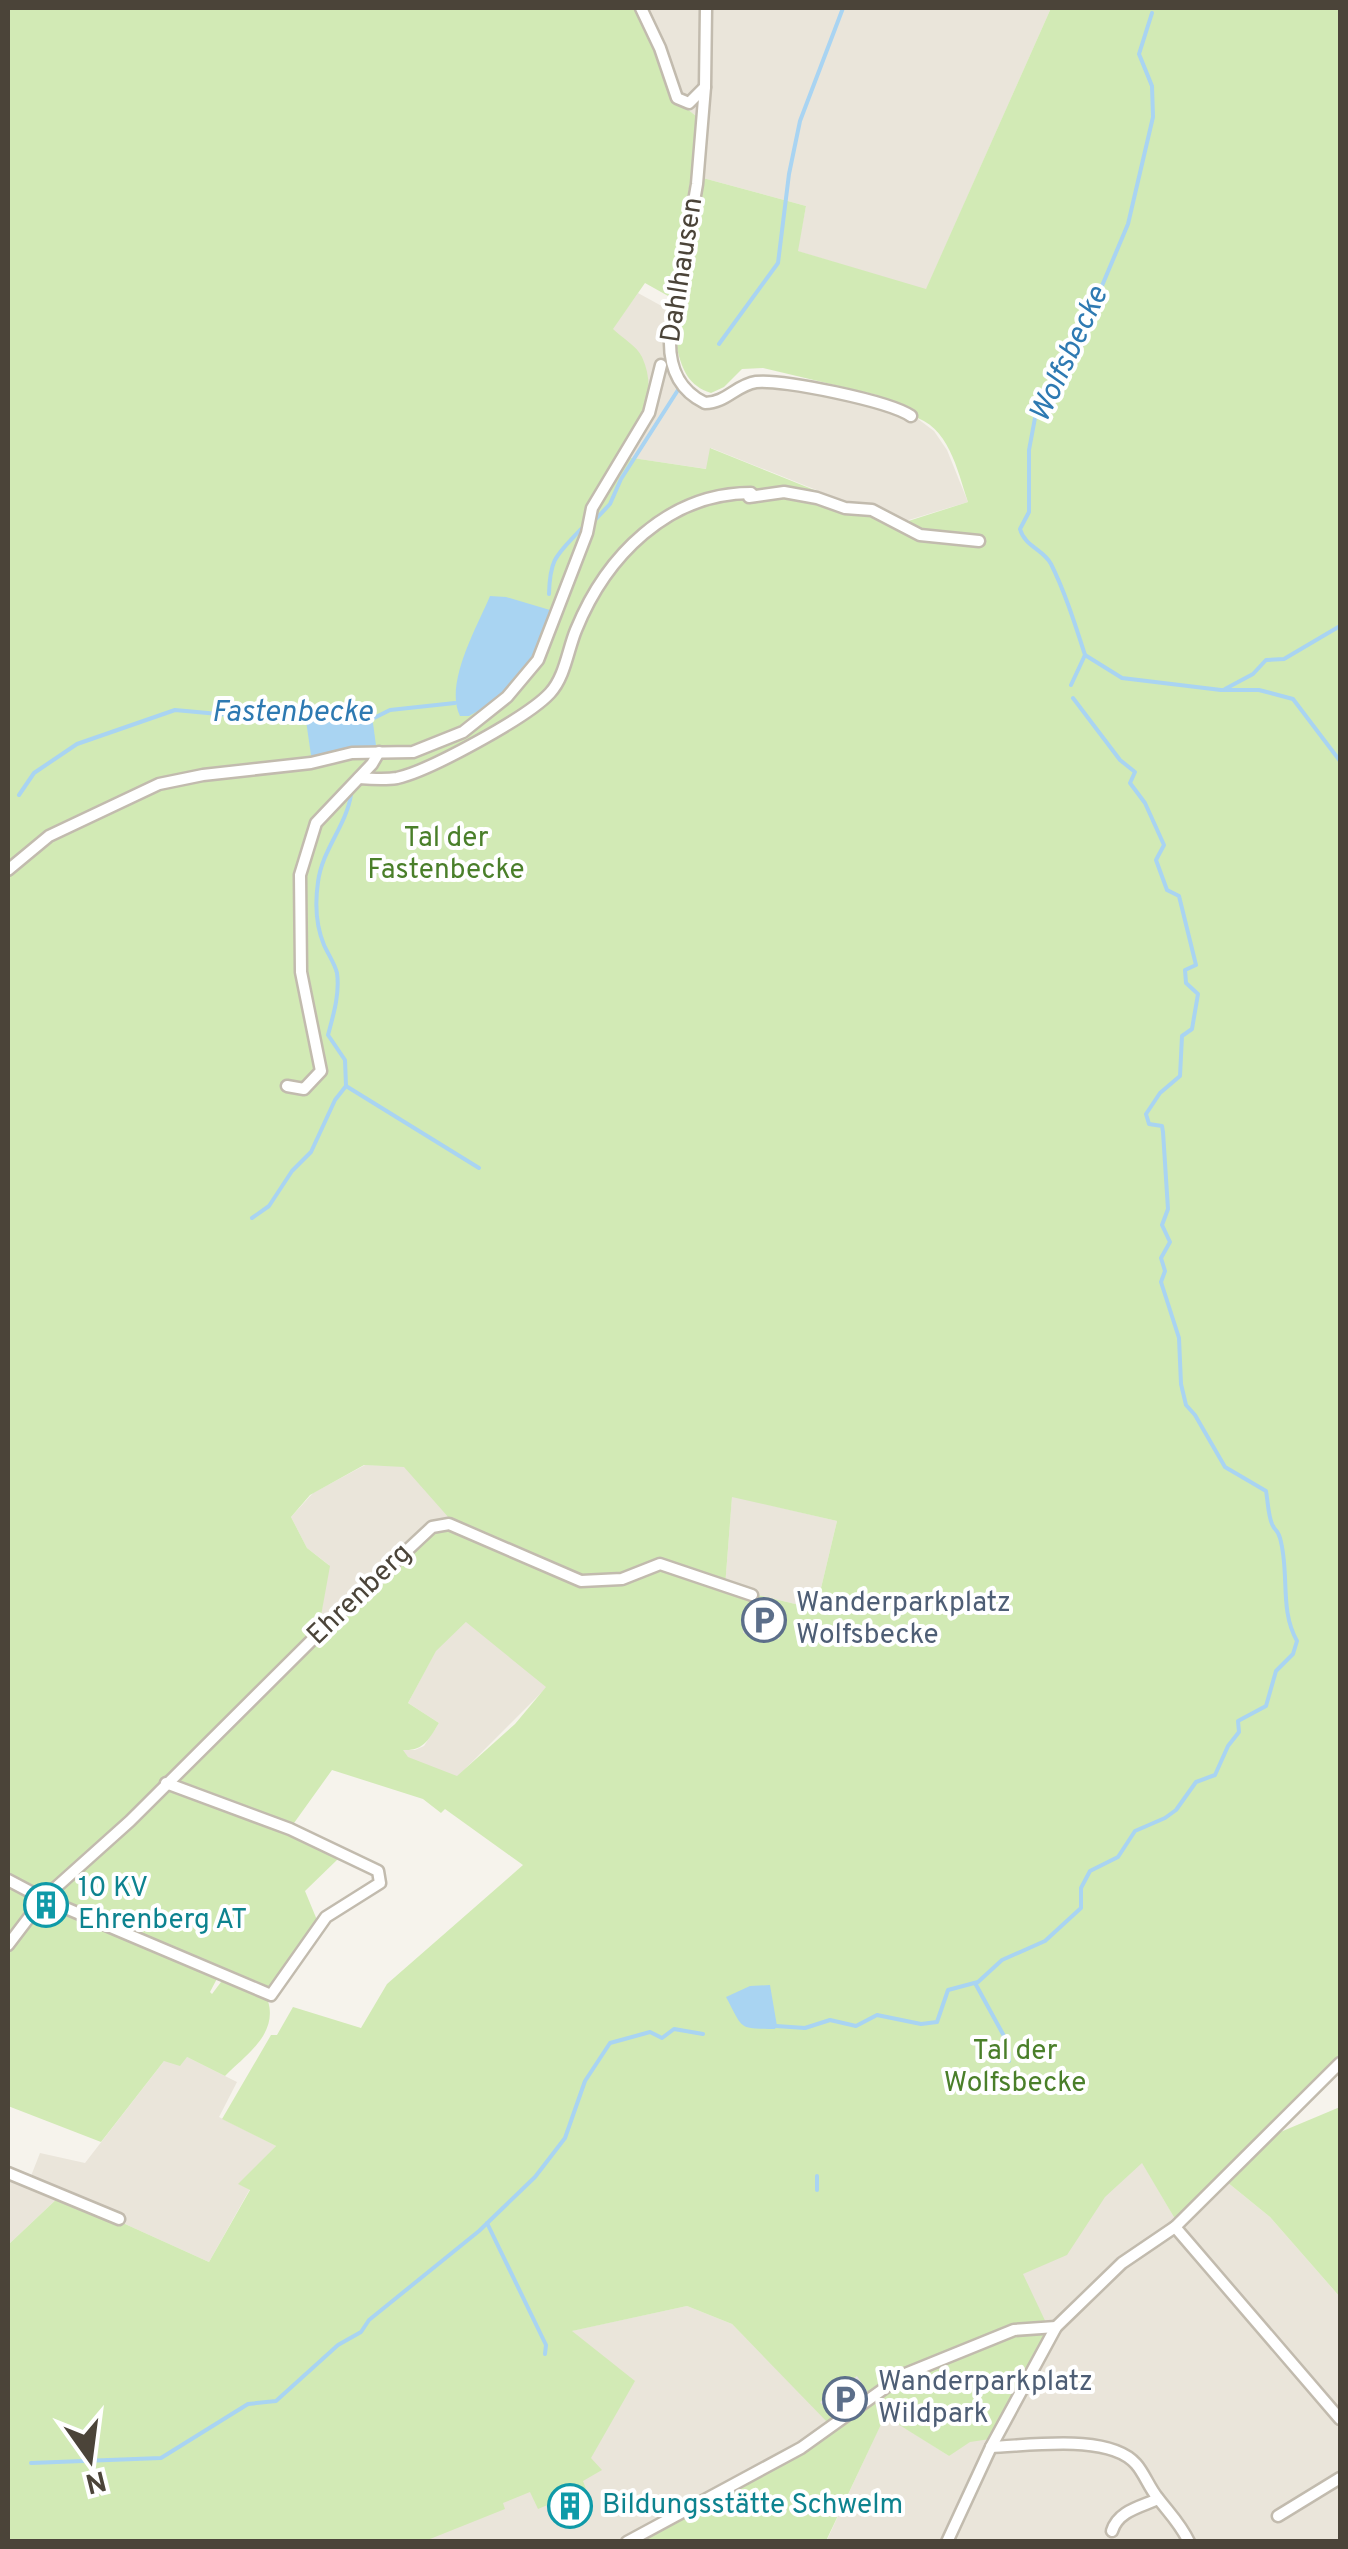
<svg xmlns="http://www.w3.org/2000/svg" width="1348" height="2549" font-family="Overpass,sans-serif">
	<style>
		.residential { fill: #eae5da }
		.green { fill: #d2eab5; fill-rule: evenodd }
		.parking { fill: #e5e3e0 }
		.water { fill: #a9d4f2 }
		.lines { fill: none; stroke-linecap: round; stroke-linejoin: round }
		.stream { stroke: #a9d4f2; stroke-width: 4 }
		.street-casing { stroke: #c2bbae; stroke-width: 15 }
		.street { stroke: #fff; stroke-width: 10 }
		.labels { text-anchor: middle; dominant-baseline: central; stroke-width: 8; stroke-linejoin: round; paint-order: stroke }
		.street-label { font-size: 28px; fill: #4b4439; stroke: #fff }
		.park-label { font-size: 28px; fill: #4a7f2a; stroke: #fff }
		.service-label { font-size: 28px; fill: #4e5e75; stroke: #fff; text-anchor: start }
		.culture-label { font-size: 28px; fill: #0d838f; stroke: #fff; text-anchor: start }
		.water-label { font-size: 30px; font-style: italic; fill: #2e7ab2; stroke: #fff }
	</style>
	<rect width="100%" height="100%" fill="#f6f3ec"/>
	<g class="residential">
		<path d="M640,8H1051L926,290L797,251L806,206L703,178L701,120L676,100Z"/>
		<path d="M638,293L669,310L665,340L666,360L671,372L697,403L754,386L774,385L865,402L918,419L934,431L947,450L968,502L899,523L711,448L707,469L625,457L612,329Z"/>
		<path d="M365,1465L404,1466L461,1526L319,1627L329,1565L307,1548L291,1517L313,1493Z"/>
		<path d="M732,1496L837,1521L816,1609L725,1587Z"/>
		<path d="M467,1621L547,1687L457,1777L396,1755L401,1750H415L424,1746L439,1723L408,1703L436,1650Z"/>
		<path d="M187,2057L237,2082L219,2117L276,2146L239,2184L250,2189L209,2262L61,2195L8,2245V2167L31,2176L40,2153L85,2163L164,2061Z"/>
		<path d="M1142,2162L1175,2219L1227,2182L1270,2217L1340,2297V2541L826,2542L885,2415L949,2456L1022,2272Z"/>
		<path d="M687,2306L732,2324L830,2424L756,2477L630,2541L264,2542L356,2485L571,2331Z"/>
	</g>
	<g class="green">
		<path d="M8,8H640L676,100L701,120L670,297L645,283L613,329C621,337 637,346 642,357C658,391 642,426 626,457L706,469L710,448L899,524L968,502C957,470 949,425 911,416V410L877,400V395L763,368L742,369L724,387L711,393C689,386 682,370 677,348L703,178L806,206L798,251L926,289L1051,8H1340V2054L1175,2219L1142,2163L1105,2197L1067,2255L1023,2274L1049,2329L990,2439L970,2442L949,2456L885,2416L826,2541H630L708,2503L829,2424L732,2324L687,2306L572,2331L635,2381L591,2458L602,2470L583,2481L586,2489L538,2509L530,2492L503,2503L505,2509L425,2541H8V2245L61,2195L209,2262L250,2190L238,2184L276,2146L222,2119L271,2035H277L293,2007L361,2028L387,1984L523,1865L445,1809L441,1813L423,1799L332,1770L289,1830L162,1785L42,1899L8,1944ZM364,1465L404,1467L457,1527L427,1535L319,1627L330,1566L307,1548L291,1517L310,1495ZM732,1497L837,1521L816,1609L725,1587ZM466,1622L546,1687L515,1724L457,1776L408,1757L403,1750C424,1751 429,1739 439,1723L408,1703L436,1651Z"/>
		<path d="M170,1791L288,1831L339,1858L305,1891L317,1920L270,1991L221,1971L210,1992L212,1994L224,1978L268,2001C278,2034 246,2055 225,2076L187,2057L180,2066L164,2061L101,2142L8,2106V1949L38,1909L64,1917L69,1912L84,1911L52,1897L162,1793Z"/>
		<path d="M1340,2107V2297L1270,2217L1227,2182L1278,2133Z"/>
	</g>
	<g class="parking">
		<path d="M753,1600L784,1608L779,1639L743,1633Z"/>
		<path d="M857,2376L870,2395L834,2421L820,2402Z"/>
	</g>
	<g class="water">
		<path d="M490,596L506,597L550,610L540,645L512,692L469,716H460C444,684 477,627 490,596Z"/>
		<path d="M345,705L371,708L377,753L312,762L304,707Z"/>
		<path d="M770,1985L777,2026L775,2029C738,2028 744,2031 726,1997L750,1986Z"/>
	</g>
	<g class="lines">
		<g class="stream">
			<path d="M719,344L778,263L789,174L800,121L843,8"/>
			<path d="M595,520L610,504L621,479L678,390"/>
			<path d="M549,594C550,557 557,555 581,529"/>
			<path d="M1085,655L1122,678L1221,690H1259L1293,699L1340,761"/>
			<path d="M1071,685L1085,655C1075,624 1065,592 1051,564C1043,549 1025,547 1020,529L1029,512V450L1035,418L1048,389L1072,357L1128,224L1153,117L1152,86L1139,54L1152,13"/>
			<path d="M1225,689L1253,674L1266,660L1284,659L1340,626"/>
			<path d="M372,719L390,710L455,703"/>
			<path d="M19,795L34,773L77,744L175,710L251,717L308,708"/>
			<path d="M351,795C346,826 322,850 318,882C315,903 316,926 324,945C328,954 335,964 337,973C340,994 333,1016 328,1035L345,1060L346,1086L479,1168"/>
			<path d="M252,1218L269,1206L292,1171L311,1152L335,1100L346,1086"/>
			<path d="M975,1983L1004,2036"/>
			<path d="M776,2026L805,2028L830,2020L856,2026L877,2015L921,2024L937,2022L948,1990L978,1982L1002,1960L1045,1941L1081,1908V1888L1090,1871L1118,1857L1135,1831L1165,1818L1176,1810L1196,1782L1215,1775L1228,1746L1239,1732L1238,1721L1266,1706L1276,1671L1293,1654L1297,1641C1279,1609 1290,1573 1280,1538C1277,1528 1276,1533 1272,1524C1268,1514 1268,1502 1266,1491L1225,1467L1195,1415L1186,1405L1181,1384L1179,1338L1161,1282L1165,1271L1161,1258L1170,1242L1162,1225L1168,1209L1163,1132L1162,1126L1149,1124L1146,1114L1160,1093L1180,1076L1182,1036L1192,1029L1198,994L1186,983L1185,970L1196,965L1179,896L1167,890L1156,860L1164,845L1145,803L1130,783L1135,772L1120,760L1073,698"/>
			<path d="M1009,2061V2053"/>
			<path d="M817,2190V2176"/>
			<path d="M487,2223L546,2345L545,2354"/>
			<path d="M31,2463L161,2458L248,2404L276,2401L338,2345L361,2332L369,2320L479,2231L535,2177L565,2138L585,2081L610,2043L650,2032L662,2038L674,2029L703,2034"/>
		</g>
		<g class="street-casing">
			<g id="street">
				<path d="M641,8L660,48L677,98L689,103L705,87"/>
				<path d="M706,8L705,87L697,184L670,338C669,367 678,390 705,403C726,403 736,385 756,382C782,379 889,401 911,416"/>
				<path d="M749,497L784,492L817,498L845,508L872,510L920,535L979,541"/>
				<path d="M359,778C371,779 385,780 397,778C429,771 528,717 550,693C565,677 568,649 576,630C606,556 668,493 751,493L754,496"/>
				<path d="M8,870L49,836L159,784L203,775L311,763L352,753L413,752L463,732L507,697L538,660L587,533L592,508L649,413L661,365"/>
				<path d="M287,1086L304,1089L321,1071L301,972L300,875L316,823L372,764L379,752"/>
				<path d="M8,1880L42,1898L271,1995L326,1917L380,1883L378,1871L290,1829L166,1783"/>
				<path d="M8,1945L43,1899L130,1821L325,1627L432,1527L449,1524L581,1581L622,1579L660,1564L752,1595"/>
				<path d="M8,2173L119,2219"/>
				<path d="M1175,2227L1340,2419"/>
				<path d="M991,2447C1028,2446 1109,2433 1136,2464C1144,2473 1149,2487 1157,2497C1169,2513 1180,2523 1189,2542"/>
				<path d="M1278,2516L1340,2478"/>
				<path d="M1112,2531C1118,2511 1140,2507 1158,2499"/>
				<path d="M627,2542L801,2448L903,2375L1014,2330L1056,2327"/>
				<path d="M947,2542L991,2447L1056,2327L1122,2263L1175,2227L1340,2063"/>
			</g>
		</g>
		<use href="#street" class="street"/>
	</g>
	<defs>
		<g id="parking-ring" transform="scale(2.25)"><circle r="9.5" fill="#fff" stroke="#5c6f8a" stroke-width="1.5"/><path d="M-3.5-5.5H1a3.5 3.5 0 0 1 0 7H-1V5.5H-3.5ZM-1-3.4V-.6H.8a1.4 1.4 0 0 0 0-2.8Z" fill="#5c6f8a"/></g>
		<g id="building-ring" transform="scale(2.25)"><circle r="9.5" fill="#fff" stroke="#0f9aa8" stroke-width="1.5"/><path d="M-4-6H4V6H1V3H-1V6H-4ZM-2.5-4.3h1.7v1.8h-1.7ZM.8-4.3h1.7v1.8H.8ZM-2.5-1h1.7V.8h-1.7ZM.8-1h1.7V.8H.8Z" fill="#0f9aa8"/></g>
	</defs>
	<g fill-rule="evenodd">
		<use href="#parking-ring" x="764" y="1620"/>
		<use href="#building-ring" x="46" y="1905"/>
		<use href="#parking-ring" x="845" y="2399"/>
		<use href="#building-ring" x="570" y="2506"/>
	</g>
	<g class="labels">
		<g class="street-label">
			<text transform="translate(683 270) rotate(-81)">Dahlhausen</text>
			<text transform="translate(360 1595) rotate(-44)">Ehrenberg</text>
		</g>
		<g class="park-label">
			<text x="446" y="839">Tal der<tspan x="446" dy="32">Fastenbecke</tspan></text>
			<text x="1015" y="2052">Tal der<tspan x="1015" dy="32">Wolfsbecke</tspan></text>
		</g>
		<g class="service-label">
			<text x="796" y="1604">Wanderparkplatz<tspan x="796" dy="32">Wolfsbecke</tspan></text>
			<text x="878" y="2383">Wanderparkplatz<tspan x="878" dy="32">Wildpark</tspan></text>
		</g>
		<g class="culture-label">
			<text x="78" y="1889">10 KV<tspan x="78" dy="32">Ehrenberg AT</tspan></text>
			<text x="602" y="2506">Bildungsstätte Schwelm</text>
		</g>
		<g class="water-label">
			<text transform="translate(1070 355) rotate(-65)">Wolfsbecke</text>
			<text x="292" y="713">Fastenbecke</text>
		</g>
	</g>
	<rect width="1348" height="2549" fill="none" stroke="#4b4439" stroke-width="20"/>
	<g transform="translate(90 2459) rotate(166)" stroke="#ffffff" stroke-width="8" paint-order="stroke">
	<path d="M0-8L18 38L0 25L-18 38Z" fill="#4b4439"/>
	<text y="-15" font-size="28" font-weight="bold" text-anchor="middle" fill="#4b4439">N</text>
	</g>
</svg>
